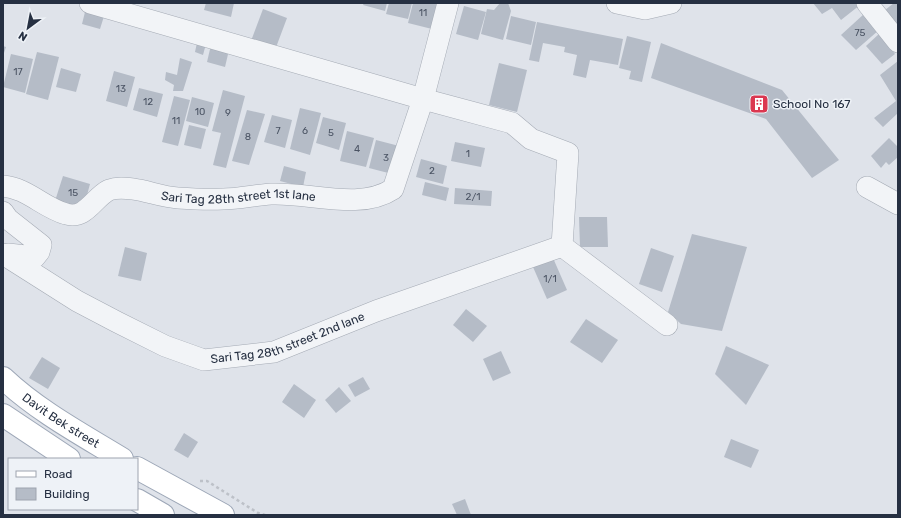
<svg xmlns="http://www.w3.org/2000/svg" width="901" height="518" font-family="Rubik,sans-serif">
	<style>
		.building { fill: #b5bcc7 }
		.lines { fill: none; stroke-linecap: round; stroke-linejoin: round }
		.minor-casing { stroke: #a4aab4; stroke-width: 22 }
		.major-casing { stroke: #9da7b7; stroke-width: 24 }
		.path { stroke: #bdc1c8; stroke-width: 2.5; stroke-dasharray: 3 3; stroke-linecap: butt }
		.minor { stroke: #f2f4f7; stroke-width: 21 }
		.major { stroke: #fff; stroke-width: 22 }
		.labels { text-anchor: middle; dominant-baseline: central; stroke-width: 3; stroke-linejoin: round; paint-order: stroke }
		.number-label { font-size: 10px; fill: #4a5363 }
		.poi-label { font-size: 12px; fill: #263042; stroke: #eef2f7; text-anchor: start }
		.street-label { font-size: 12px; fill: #263042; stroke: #eef2f7 }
	</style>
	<rect width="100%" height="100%" fill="#dfe3ea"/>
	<g class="building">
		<path d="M206,3H234L231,17L204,10Z"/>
		<path d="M364,3H387L385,11L363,5Z"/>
		<path d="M389,3H412L408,19L386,14Z"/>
		<path d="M413,3H438L432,29L408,23Z"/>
		<path d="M500,3H508L511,11L503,40L481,34L487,9L494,10Z"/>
		<path d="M813,3H858L860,5L841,20L832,8L822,14Z"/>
		<path d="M894,3H898V27L885,10Z"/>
		<path d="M464,6L486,12L478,40L456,34Z"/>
		<path d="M86,8L105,13L100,29L82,24Z"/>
		<path d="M263,9L287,18L275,50L251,41Z"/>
		<path d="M864,14L879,30L856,50L841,35Z"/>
		<path d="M511,16L536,22L531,45L506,39Z"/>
		<path d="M537,22L623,39L618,65L590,60L586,78L573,75L577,55L564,52L565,47L543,43L539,62L529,60Z"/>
		<path d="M880,33L895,54L882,64L866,46Z"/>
		<path d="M627,36L651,42L642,82L629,79L631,71L619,68Z"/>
		<path d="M198,38L207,40L203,55L195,52Z"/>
		<path d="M661,43L782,90L839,160L812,178L766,119L651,78Z"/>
		<path d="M211,45L229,50L225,67L207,62Z"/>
		<path d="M3,46L6,47L3,56Z"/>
		<path d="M37,52L59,57L48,100L26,94Z"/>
		<path d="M11,54L33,59L25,93L3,87Z"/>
		<path d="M180,58L192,62L183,91H173L174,85L165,80L166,72L177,75Z"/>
		<path d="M898,61V113L883,127L874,118L896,101L880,75Z"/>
		<path d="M499,63L527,70L517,112L489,105Z"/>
		<path d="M61,68L81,74L76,92L56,87Z"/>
		<path d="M114,71L135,77L127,107L106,101Z"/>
		<path d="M139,88L163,94L157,117L133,110Z"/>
		<path d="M223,90L245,96L226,168L213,165L221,133L212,131Z"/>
		<path d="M174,96L190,100L178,146L162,142Z"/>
		<path d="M192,97L214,103L208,127L186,121Z"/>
		<path d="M300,108L321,113L310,155L290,149Z"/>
		<path d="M247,110L265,114L249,165L232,161Z"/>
		<path d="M272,115L292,120L285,148L264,142Z"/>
		<path d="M323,117L346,123L339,150L316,143Z"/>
		<path d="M189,125L206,129L201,149L184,145Z"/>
		<path d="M347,131L374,138L366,167L340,161Z"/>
		<path d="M889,138L898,147V157L889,165L886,162L881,168L871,156Z"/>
		<path d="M376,140L403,147L396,175L369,168Z"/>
		<path d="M455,142L485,148L481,167L451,161Z"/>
		<path d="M421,159L447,166L443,184L416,177Z"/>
		<path d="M284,166L306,172L303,187L280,181Z"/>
		<path d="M63,176L90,184L83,210L55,201Z"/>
		<path d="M425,182L449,188L446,201L422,195Z"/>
		<path d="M455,188L492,191L491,206L454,204Z"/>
		<path d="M579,217H607L608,247H580Z"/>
		<path d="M692,234L747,247L722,331L681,324L668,312Z"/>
		<path d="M125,247L147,253L141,281L118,276Z"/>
		<path d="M651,248L674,256L662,292L639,284Z"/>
		<path d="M553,258L567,290L547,299L533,267Z"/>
		<path d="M466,309L487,326L473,342L453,325Z"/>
		<path d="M586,319L618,340L602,363L570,342Z"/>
		<path d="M726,346L769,365L746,405L715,374Z"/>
		<path d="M501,351L511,373L493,381L483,359Z"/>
		<path d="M42,357L60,368L48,389L29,378Z"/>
		<path d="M363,377L370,389L355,397L348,385Z"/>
		<path d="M294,384L316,400L304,418L282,402Z"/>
		<path d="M339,387L351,401L336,413L325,400Z"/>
		<path d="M184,433L198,442L188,458L174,450Z"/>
		<path d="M731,439L759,450L751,468L724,457Z"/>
		<path d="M465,499L471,515H457L452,504Z"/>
	</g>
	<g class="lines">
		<g class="minor-casing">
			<g id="minor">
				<path d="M90,3L423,99L512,123L531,139L568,153L562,246"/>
				<path d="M617,3L645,9L671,3"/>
				<path d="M867,3L898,42"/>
				<path id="s1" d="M3,186C27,188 44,208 66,214C86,220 94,197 109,190C117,187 125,188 133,189C148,191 162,197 178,198C192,199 208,200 223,199C239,199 255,195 271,194C309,192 360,211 393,189L423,99L448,3"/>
				<path d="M867,187L898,204"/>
				<path d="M3,212L8,219L41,245L39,252L35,257L8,254"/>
				<path d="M562,246L667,325"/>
				<path id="s2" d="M3,254L77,301L117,322L165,346L204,360L274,352L376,311L562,246"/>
			</g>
		</g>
		<g class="major-casing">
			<g id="major">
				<path id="s3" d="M3,378C38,411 81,434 122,459"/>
				<path d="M3,415L69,459"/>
				<path d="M137,468L223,515"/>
				<path d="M137,500L163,515"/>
			</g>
		</g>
		<path class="path" d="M200,481H207L258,513L265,515"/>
		<use href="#minor" class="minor"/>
		<use href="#major" class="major"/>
	</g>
	<defs>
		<g id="building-square" transform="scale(1)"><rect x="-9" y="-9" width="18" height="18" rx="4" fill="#db3750" stroke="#eef2f7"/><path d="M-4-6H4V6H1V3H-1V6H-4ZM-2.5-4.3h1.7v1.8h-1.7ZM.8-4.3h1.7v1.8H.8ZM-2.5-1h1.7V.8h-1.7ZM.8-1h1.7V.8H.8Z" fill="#fff"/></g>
	</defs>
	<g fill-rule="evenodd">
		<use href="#building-square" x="759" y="104"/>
	</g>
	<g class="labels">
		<g class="number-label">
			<text x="423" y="13">11</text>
			<text x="860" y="33">75</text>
			<text x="18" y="72">17</text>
			<text x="121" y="89">13</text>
			<text x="148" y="102">12</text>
			<text x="200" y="112">10</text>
			<text x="228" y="113">9</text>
			<text x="176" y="121">11</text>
			<text x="278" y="131">7</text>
			<text x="305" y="131">6</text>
			<text x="331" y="133">5</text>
			<text x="248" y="137">8</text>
			<text x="357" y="149">4</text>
			<text x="468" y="154">1</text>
			<text x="386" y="158">3</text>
			<text x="432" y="171">2</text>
			<text x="73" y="193">15</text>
			<text x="473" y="197">2/1</text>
			<text x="550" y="279">1/1</text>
		</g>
		<g class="poi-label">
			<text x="773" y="104">School No 167</text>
		</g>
		<g class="street-label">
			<text stroke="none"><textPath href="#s1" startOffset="252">Sari Tag 28th street 1st lane</textPath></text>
			<text stroke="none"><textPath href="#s2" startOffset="315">Sari Tag 28th street 2nd lane</textPath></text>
			<text stroke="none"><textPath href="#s3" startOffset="72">Davit Bek street</textPath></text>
		</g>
	</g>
	<rect width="901" height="518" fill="none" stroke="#263042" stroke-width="8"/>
	<rect x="8" y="458" width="130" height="52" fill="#eef2f7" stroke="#9ea4af"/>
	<rect x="16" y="471" width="20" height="6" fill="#ffffff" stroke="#9ea4af"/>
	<text x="44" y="478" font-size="12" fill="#263042">Road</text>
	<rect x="16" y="488" width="20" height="12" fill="#b5bcc7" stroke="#9ea4af"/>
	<text x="44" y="498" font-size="12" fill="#263042">Building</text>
	<g transform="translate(28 28) rotate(212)" stroke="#eef2f7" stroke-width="3" paint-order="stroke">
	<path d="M0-3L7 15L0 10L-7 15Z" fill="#263042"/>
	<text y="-6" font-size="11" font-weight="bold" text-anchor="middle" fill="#263042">N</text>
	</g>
</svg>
